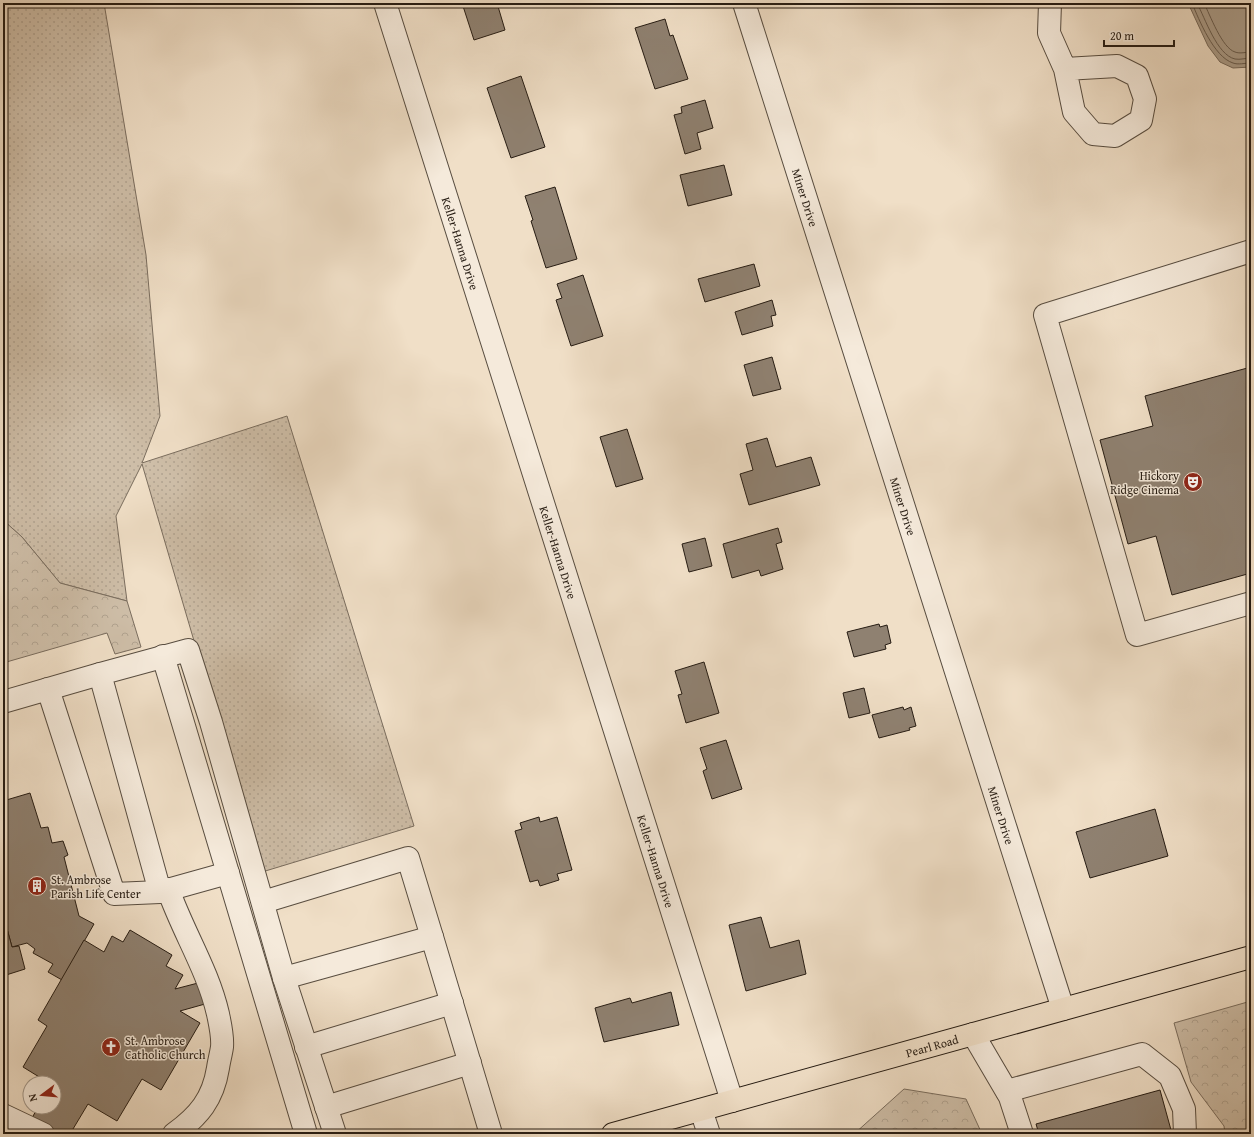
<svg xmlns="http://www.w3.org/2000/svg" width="1254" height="1137" font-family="'Gentium Book Plus',serif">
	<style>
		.grass { fill: url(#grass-dots); stroke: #7a6d5e }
		.forest { fill: url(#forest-crowns); stroke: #7a6d5e }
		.water { fill: #ab9d8a; stroke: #76695a }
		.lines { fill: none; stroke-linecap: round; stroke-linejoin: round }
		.shore { stroke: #685c4e; stroke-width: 1 }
		.building { fill: #8f8171; stroke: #261c13 }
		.minor-casing { stroke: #584d40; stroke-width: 24 }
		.major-casing { stroke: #261c13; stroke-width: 24 }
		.minor { stroke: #f5eadb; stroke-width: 22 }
		.major { stroke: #f0dfc7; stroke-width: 22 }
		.labels { text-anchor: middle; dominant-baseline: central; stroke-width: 3; stroke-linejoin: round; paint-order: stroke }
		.street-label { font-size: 12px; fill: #261c13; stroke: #f5eadb }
		.poi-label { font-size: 12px; fill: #261c13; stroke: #f5eadb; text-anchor: start }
	</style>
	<defs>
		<pattern id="grass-dots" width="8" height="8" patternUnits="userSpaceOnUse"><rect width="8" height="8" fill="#cebea8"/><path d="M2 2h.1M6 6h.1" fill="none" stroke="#b1a390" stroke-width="1.8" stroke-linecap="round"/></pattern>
		<pattern id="forest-crowns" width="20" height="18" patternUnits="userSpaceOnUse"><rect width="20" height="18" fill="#cebea8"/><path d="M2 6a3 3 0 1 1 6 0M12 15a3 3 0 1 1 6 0" fill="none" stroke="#b1a390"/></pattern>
	</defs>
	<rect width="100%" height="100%" fill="#f0dfc7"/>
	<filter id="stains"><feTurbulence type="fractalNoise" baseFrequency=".005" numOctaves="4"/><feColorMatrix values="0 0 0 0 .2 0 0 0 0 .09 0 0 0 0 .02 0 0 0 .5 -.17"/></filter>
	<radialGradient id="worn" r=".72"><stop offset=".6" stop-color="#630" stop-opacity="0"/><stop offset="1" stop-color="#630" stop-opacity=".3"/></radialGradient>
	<path class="grass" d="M3,3H104L146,255L160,416L142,463L287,416L414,826L262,872L142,464L116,516L127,601L60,583L22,537L3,520Z"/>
	<g class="forest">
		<path d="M3,520L22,537L60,583L127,601L141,647L115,654L107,633L3,663Z"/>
		<path d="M1251,1001V1134H1225L1224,1126L1191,1082L1174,1023Z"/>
		<path d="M904,1089L966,1099L982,1134H854Z"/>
	</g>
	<path class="water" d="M1188,3H1251V67L1233,68L1220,62L1208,46Z"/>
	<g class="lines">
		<g class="shore">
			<path d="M1192,3C1199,20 1214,57 1233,63C1238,65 1245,63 1251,63"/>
			<path d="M1197,3C1205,18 1217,55 1235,59C1240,60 1246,58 1251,58"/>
			<path d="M1204,3C1210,15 1222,48 1235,52C1240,54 1246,52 1251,52"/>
		</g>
	</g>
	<g class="building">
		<path d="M462,3H497L505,30L474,40Z"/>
		<path d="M665,19L670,36L673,35L688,79L655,89L635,28Z"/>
		<path d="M521,76L545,147L511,158L487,88Z"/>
		<path d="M705,100L713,128L697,133L701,149L685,154L674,115L682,113L681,107Z"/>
		<path d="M724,165L732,195L688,206L680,175Z"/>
		<path d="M555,187L577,259L546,268L531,221L533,220L525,196Z"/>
		<path d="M754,264L760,286L705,302L698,279Z"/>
		<path d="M583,275L603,336L571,346L556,300L562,298L557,284Z"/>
		<path d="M772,300L776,315L771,316L773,326L742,335L735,312Z"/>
		<path d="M772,357L781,389L753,396L744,365Z"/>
		<path d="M1251,367V573L1172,595L1156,536L1128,544L1100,440L1153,426L1145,396Z"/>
		<path d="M627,429L643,479L616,487L600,437Z"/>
		<path d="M767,438L776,467L811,457L820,485L749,505L740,474L753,470L746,444Z"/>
		<path d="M778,528L782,542L776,544L783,569L761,576L759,570L732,578L723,544Z"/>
		<path d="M705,538L712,566L689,572L682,544Z"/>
		<path d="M879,624L880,627L887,625L891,643L885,645L886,649L854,657L847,632Z"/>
		<path d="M704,662L719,713L686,723L678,695L682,694L675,671Z"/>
		<path d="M864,688L870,713L849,718L843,693Z"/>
		<path d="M903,707L904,710L911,707L916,726L909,728L910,730L879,738L872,715Z"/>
		<path d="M726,740L742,789L712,799L703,771L707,769L700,748Z"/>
		<path d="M30,793L41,828L48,827L52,843L63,841L68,855L64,857L79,916L94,924L62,980L48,972L53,964L33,953L35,949L27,943L12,947L3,914V801Z"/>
		<path d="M1155,809L1168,856L1090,878L1076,832Z"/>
		<path d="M539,817L540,822L557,817L572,870L557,874L559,880L540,886L538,880L530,882L515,831L522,829L520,823Z"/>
		<path d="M3,914L12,947L19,946L25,969L3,976Z"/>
		<path d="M761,917L770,948L799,940L806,974L746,991L729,925Z"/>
		<path d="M130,930L172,955L166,966L183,975L175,989L198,983L205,1004L180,1011L200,1023L161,1090L142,1079L117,1121L88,1104L70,1134H60L32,1118L38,1107H54V1083H49L23,1067L47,1026L38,1020L84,940L104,952L112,936L123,942Z"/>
		<path d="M671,992L679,1025L604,1042L595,1008L630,998L632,1003Z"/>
		<path d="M1160,1090L1171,1130L1153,1134H1039L1036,1124Z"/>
	</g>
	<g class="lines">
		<g class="minor-casing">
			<g id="minor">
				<path id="s1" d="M385,3L732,1101"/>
				<path id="s2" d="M744,3L1063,1009"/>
				<path d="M1050,3L1049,33L1065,69L1074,112L1093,134L1115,136L1141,120L1145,99L1137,76L1117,66L1065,69"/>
				<path d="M1251,251L1045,315L1137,635L1251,603"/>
				<path d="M163,656L306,1134"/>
				<path d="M48,689L114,894L160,892"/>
				<path d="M3,702L100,674"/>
				<path d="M228,873L160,892L100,674L188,650L211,722L284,978L335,1134"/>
				<path d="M168,889C183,932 208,970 218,1014C220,1024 223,1036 222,1047C221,1054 219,1061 218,1068C213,1099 199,1116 174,1134"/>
				<path d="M263,902L408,858L432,937"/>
				<path d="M284,978L432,937L491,1134"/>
				<path d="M973,1034L1010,1097L1022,1134"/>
				<path d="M306,1047L452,1003"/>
				<path d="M1007,1091L1142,1054L1170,1076L1184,1109L1185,1134"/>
				<path d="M326,1107L470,1063"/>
				<path d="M701,1110L709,1134"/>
				<path d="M3,1115L43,1134"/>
			</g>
		</g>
		<g class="major-casing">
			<g id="major">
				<path id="s3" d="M613,1134L1251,957"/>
			</g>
		</g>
		<use href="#minor" class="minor"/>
		<use href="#major" class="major"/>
	</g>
	<defs>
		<g id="theatre-disc" transform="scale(1)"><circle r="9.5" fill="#8f2418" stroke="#f5eadb"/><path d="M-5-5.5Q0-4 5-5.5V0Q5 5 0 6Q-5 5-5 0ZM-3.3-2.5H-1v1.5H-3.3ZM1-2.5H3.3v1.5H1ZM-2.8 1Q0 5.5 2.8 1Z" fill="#fff"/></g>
		<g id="building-disc" transform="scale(1)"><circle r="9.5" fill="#8f2418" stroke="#f5eadb"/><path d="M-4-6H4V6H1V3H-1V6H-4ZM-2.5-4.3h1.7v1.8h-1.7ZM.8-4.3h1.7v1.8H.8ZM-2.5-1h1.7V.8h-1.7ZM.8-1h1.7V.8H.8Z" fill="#fff"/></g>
		<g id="church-disc" transform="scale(1)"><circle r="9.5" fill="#8f2418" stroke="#f5eadb"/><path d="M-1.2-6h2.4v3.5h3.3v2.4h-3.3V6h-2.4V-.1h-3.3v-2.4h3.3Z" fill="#fff"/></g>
	</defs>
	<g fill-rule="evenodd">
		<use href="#theatre-disc" x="1193" y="482"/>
		<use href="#building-disc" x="37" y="886"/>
		<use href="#church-disc" x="111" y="1047"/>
	</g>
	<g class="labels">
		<g class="street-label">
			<text stroke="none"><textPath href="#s2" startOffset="204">Miner Drive</textPath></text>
			<text stroke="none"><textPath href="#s1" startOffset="252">Keller-Hanna Drive</textPath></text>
			<text stroke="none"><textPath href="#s2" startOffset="528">Miner Drive</textPath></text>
			<text stroke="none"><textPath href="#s1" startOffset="576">Keller-Hanna Drive</textPath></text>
			<text stroke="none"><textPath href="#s2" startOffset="852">Miner Drive</textPath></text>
			<text stroke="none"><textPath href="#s1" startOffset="900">Keller-Hanna Drive</textPath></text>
			<text stroke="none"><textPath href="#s3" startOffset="331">Pearl Road</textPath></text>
		</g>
		<g class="poi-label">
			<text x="1179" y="475" text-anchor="end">Hickory<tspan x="1179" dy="14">Ridge Cinema</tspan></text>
			<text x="51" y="879">St. Ambrose<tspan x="51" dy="14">Parish Life Center</tspan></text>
			<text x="125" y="1040">St. Ambrose<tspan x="125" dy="14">Catholic Church</tspan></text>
		</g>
	</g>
	<rect width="1254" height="1137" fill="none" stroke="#f0dfc7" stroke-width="16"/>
	<rect x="4" y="4" width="1246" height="1129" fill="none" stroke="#261c13" stroke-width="2"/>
	<rect x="8" y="8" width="1238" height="1121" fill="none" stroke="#261c13"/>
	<g transform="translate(42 1095) rotate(254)"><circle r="19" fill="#f5eadb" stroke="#a2988b"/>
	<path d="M0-3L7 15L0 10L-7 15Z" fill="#8f2418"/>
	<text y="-6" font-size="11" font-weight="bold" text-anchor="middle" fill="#261c13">N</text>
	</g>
	<path d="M1104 40v6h70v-6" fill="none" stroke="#261c13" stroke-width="2"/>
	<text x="1110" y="40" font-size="12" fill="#261c13" stroke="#f5eadb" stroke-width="3" paint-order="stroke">20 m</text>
	<rect width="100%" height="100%" filter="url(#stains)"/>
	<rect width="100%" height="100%" fill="url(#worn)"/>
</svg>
